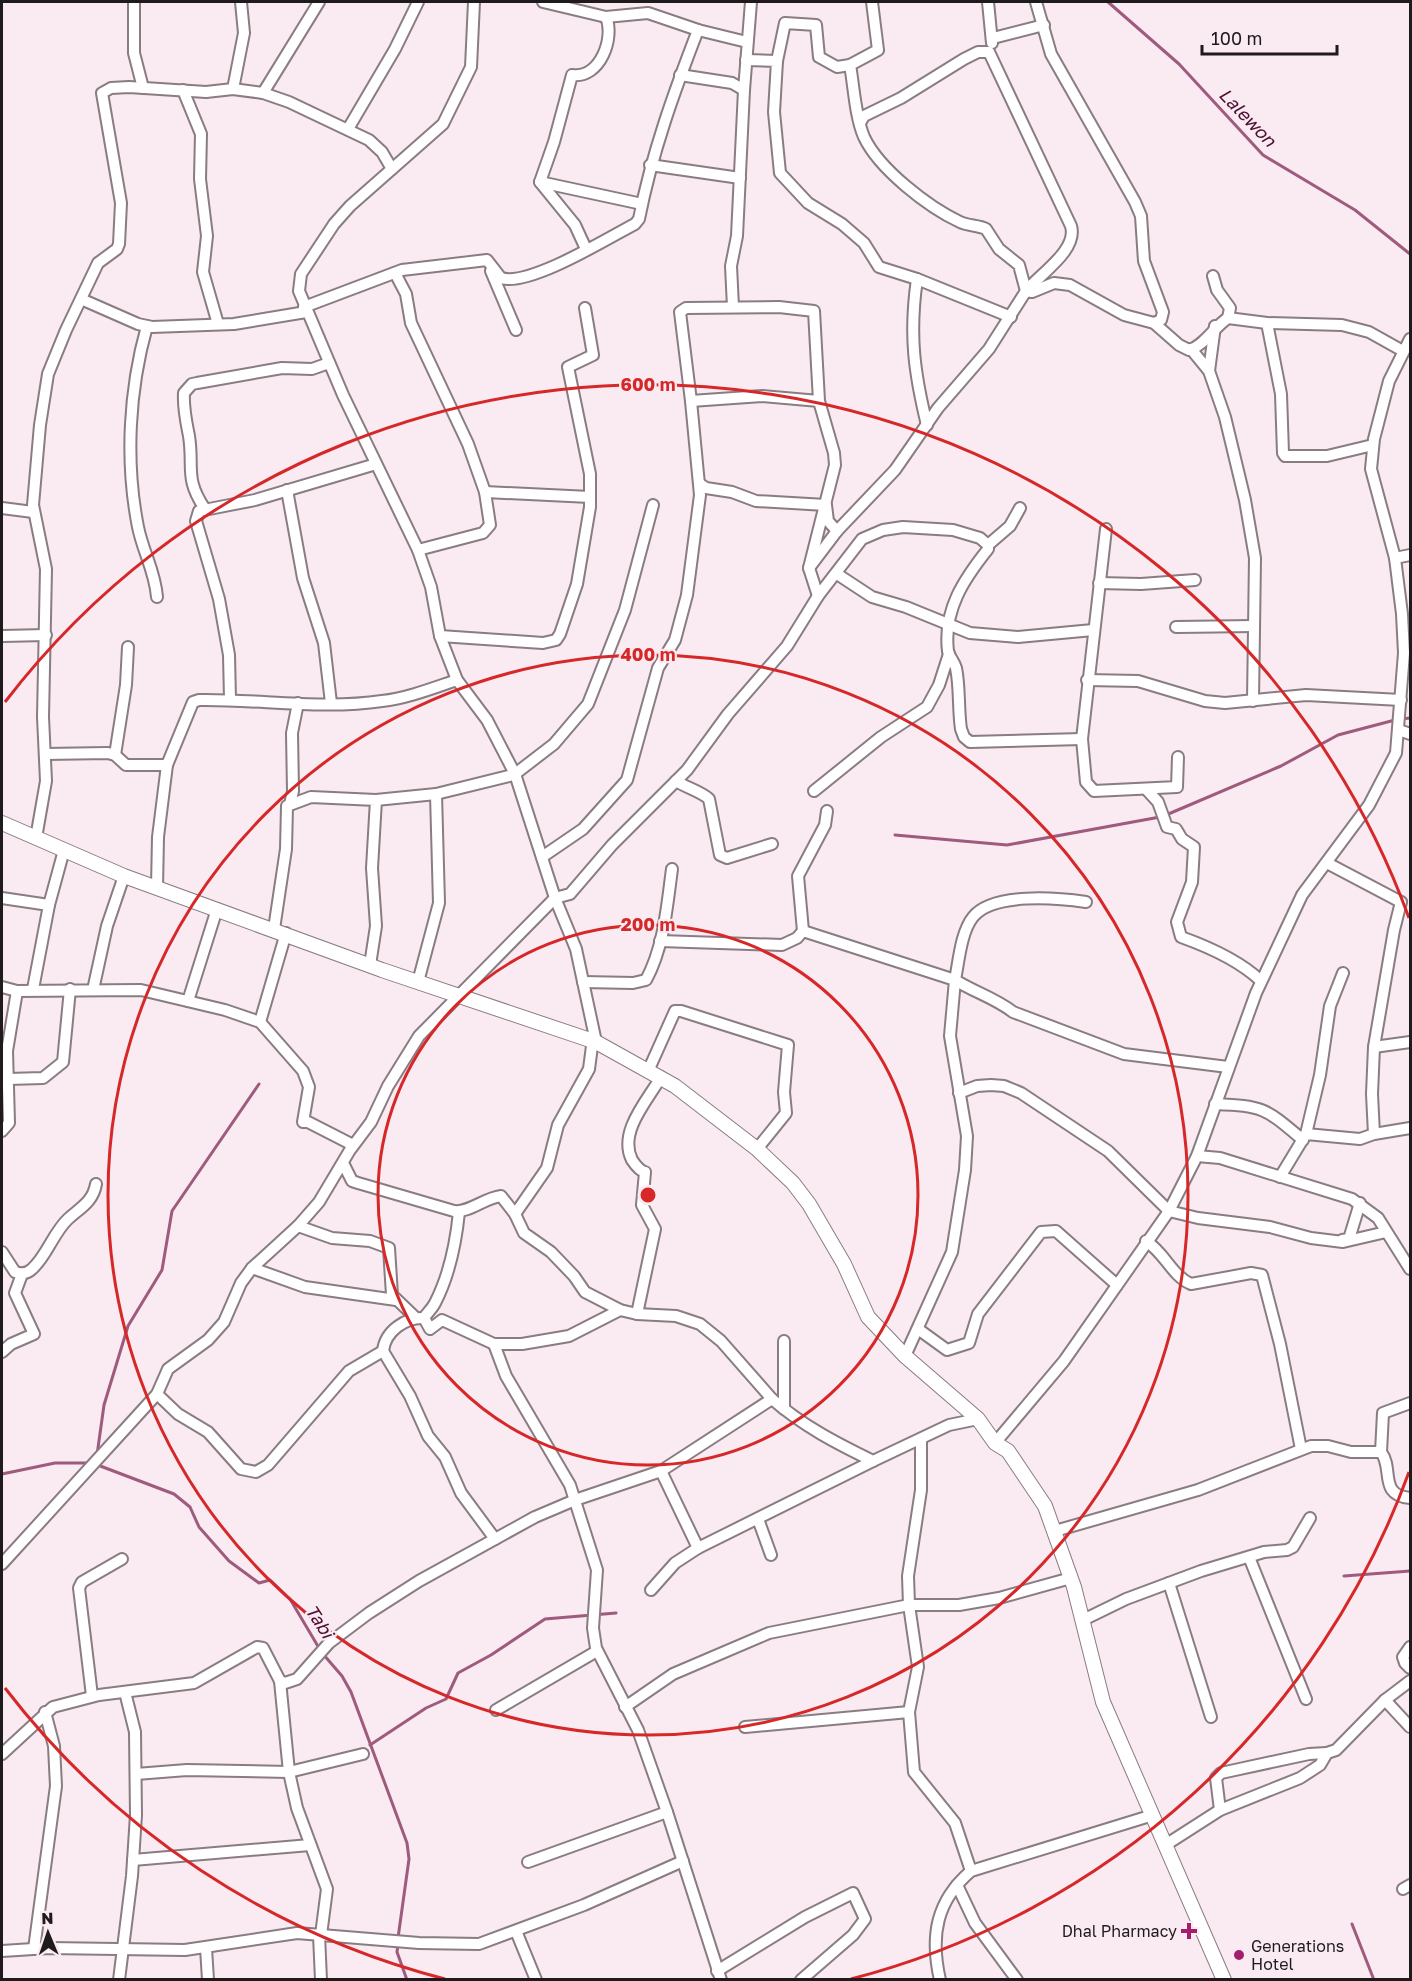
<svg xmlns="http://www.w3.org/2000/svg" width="1412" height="1981" font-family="'Golos Text',sans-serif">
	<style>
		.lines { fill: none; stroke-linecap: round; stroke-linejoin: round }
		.stream { stroke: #9e5b7d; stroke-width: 3 }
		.minor-casing { stroke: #897c82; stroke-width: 14 }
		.tertiary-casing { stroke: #897c82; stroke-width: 16 }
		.minor { stroke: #fff; stroke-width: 10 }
		.tertiary { stroke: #fff; stroke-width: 14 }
		.ring { fill: none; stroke: #d62828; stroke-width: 3 }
		.poi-dot { fill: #a31f6e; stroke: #faeaf1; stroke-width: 2 }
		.labels { text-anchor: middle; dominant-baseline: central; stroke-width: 4.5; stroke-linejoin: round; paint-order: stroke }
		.poi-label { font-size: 16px; fill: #1f1a1c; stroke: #faeaf1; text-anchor: end }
		.water-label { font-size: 18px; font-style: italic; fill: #4a0f31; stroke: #faeaf1 }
		.centre { fill: #d62828; stroke: #faeaf1; stroke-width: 3 }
		.ring-label { font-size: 18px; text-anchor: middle; font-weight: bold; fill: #d62828; stroke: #faeaf1; stroke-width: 4.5; stroke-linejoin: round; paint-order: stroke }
	</style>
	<rect width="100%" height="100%" fill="#faeaf1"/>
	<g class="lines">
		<g class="stream">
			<path d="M1108,2L1179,64L1263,155L1355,210L1410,254"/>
			<path d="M1401,719L1410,718"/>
			<path d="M1166,815L1281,766L1338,735L1395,720"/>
			<path d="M895,835L1007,845L1160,817"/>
			<path d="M97,1455L104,1405L128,1326L162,1270L172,1211L259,1084"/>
			<path d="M95,1464L174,1494L190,1507L199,1527L229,1561L259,1583L270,1580L290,1599L319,1648"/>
			<path d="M2,1474L55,1463H88"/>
			<path d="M1344,1576L1410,1571"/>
			<path d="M323,1654L342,1676L351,1692L407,1843L409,1859L398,1938"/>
			<path d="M370,1745L426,1708L446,1699L458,1673L491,1655L545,1619L616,1613"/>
			<path d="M1352,1924L1374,1980"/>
			<path d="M398,1944L397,1952L407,1980"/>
		</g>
		<g class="minor-casing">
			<g id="minor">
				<path d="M134,2V53L143,88"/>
				<path d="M474,2L471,67L443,124L350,206L334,224L301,274L299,291L343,395L418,550L431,587L440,636L457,680L487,720L515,774L555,898L576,949L596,1042L592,1046L589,1069L558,1125L547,1168L515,1214"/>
				<path d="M988,2L992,43"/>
				<path d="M1036,2L1051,54L1135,202L1141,216L1144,261L1163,312L1161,320L1154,323"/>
				<path d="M698,30L747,42"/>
				<path d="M993,38L1044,25"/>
				<path d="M746,60L777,61L774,112L780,173L808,203L842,224L864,243L879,267L917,279C909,334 914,372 927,425"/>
				<path d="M777,61L785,23L816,25L819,57L837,67L850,65"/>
				<path d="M680,75L732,83L744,90L751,2"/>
				<path d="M233,89L244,33L241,2"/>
				<path d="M183,90L201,134L200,179L207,236L203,272L218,324"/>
				<path d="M263,93L319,2"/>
				<path d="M860,123L864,116L901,98L964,59L978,52H989L1071,226C1078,250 1041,273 1026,291L1019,265L999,249L986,229C978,225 968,226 960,222C928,207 879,169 864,137C855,116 854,87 850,65L878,50L872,2"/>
				<path d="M348,129L395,49L418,2"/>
				<path d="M650,165L740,178"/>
				<path d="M540,182L642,204"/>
				<path d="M586,249L575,225L540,182L554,142L572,75C600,79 615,38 606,17"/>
				<path d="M491,271L516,330"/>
				<path d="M395,273L406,294L411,323L468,444L485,492L490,525L483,533L418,550"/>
				<path d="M1213,276L1217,290L1230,308L1228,318L1267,323L1342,325L1369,332L1403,351"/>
				<path d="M917,279L1011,317"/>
				<path d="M81,299L138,324L152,327L234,324L306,312"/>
				<path d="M304,307L402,270L487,260L501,278C529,287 608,238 635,224L639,219C652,153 674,92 698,30L648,13L606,17L543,2"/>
				<path d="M733,307L731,266L737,236L744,90"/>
				<path d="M1267,323L1281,394L1283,453L1285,456H1327L1373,445"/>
				<path d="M147,326C129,390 125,461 138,527C143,552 155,571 157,597"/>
				<path d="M1191,349L1209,371L1225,417L1245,500L1255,558L1253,701"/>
				<path d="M1209,371L1215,326"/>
				<path d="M700,484L706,488L732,492L756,501L826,505L828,521L837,531"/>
				<path d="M287,490L303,578L324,643L331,703"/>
				<path d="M485,492L590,497"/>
				<path d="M2,508L33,512"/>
				<path d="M1020,508L1010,526L988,545V549C964,579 943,610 948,651C949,657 954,661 956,668C960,687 958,709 961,729L964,737L970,742L1082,739"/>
				<path d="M205,509C184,478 194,468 189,436C186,421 183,408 184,393L192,384L197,383L282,368L312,369L329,363"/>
				<path d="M1106,529L1082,739L1086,782L1094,791L1177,787L1178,757"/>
				<path d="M1395,558L1410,555"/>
				<path d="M809,568L837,531L895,470L938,408L989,349L1026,291L1032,292L1054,283L1070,285L1124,315L1154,323L1179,345L1189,350C1204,346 1214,327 1228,318"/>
				<path d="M837,574L872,597L906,607L970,633L1018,637L1093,630"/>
				<path d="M1099,583L1141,584L1195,580"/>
				<path d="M818,596L809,568L835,465L834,453L819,401L814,311L779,307L686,308L680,312L691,401L762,396L819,401"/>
				<path d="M1176,627L1254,626"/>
				<path d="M2,636L46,635"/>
				<path d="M440,636L543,643L556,640L560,634L577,584L590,507V474L568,367L593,355L585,308"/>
				<path d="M1087,680L1138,681L1205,701L1225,703L1306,695L1401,700"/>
				<path d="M230,699L229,655L219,599L196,521L199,511L255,500L376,464"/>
				<path d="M1399,730L1410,734"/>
				<path d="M46,754L108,753L115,755L126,765H167"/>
				<path d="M115,755L126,685L128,647"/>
				<path d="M515,774L554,744L588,704L625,610L653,505"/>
				<path d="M676,781C685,787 702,792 709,799L720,855L727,858L772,844"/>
				<path d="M1147,790L1158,802L1167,827L1176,829L1182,839L1194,847L1192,882L1177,922L1181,937C1209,947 1239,960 1261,981"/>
				<path d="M814,791L881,737L927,707L939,685L949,654"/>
				<path d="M376,800L436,794L513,775"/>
				<path d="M290,804L293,791L292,733L298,703"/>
				<path d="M36,838L46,781L43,717L46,569L33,505L40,425L48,374L66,330L98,263L117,249L119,244L121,203L102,93L111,88L129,87L206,92L233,89L263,93L289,102L369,140L382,152L392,169"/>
				<path d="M542,857L583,829L627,780L658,668L675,640L687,595L700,495L691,401"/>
				<path d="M157,887L158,837L167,765L193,702L199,700C259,699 322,710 382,701C408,698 433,688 457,680"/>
				<path d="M2,898L49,905"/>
				<path d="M1086,902C1058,898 993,892 973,917C961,932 959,960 955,980C974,992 995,998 1013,1012L1124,1054L1228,1067"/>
				<path d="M274,929L286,849L287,806L311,797L376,800L372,868L376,926L370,965"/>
				<path d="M803,931L798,876L825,825L827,811"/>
				<path d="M660,941L782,945L797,938L803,931L955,980L950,1036L967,1136L965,1170L952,1252L905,1356"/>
				<path d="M418,982L439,903L436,794"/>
				<path d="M583,982L633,983L646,980C664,947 667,906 672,869"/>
				<path d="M2,987L17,991L141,990L225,1010L260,1022L303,1071L309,1087L303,1122H308L353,1145"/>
				<path d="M33,989L49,905L64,850"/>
				<path d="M93,990L107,926L124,876"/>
				<path d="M188,1001L217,909"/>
				<path d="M260,1022L286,933"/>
				<path d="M1374,1047L1410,1042"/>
				<path d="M649,1069L675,1011H681L788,1045L784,1092L786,1113L757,1149"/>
				<path d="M8,1079L43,1078L63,1062L70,989"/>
				<path d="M959,1093L977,1086L991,1085L1004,1086L1021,1093L1108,1151L1169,1211L1198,1218L1270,1227L1311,1238L1343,1242L1386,1232"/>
				<path d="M1215,1104C1264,1106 1265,1108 1303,1140"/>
				<path d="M2,1131L9,1123L7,1051L17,991"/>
				<path d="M1306,1134L1320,1075L1330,1006L1343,973"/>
				<path d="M1374,1134L1410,1128"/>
				<path d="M1197,1156L1220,1158L1352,1199L1378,1218L1410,1269"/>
				<path d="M343,1163L352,1181L358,1183L454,1211C469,1213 484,1198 501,1196L515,1214L524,1233L551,1252L574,1276L585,1292L620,1310L637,1314L676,1316L700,1324L721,1341L772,1399"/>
				<path d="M1280,1177L1306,1134L1360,1139L1374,1134L1372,1094L1374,1047L1394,930L1401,902L1327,863"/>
				<path d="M459,1212C456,1242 449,1276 435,1303C432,1309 427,1313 424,1318L430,1329L442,1320L494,1344H522L569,1336L620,1310"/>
				<path d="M298,1226L332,1238L370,1241L389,1248L392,1295L416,1318"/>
				<path d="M1342,1240L1349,1239L1360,1203"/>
				<path d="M1146,1241C1165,1253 1172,1276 1191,1284L1251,1273L1262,1275L1280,1344L1301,1449"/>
				<path d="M2,1252L15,1272C21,1274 27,1274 32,1269C47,1256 53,1233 68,1219C80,1208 93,1202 96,1184"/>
				<path d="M252,1268L305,1287L396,1300"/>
				<path d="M637,1314L655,1229L642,1205L645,1172C640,1171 636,1166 632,1160C618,1132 647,1101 661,1077"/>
				<path d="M424,1318C406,1317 385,1331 383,1351L410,1396L428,1436L445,1457L461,1493L495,1539"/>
				<path d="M918,1329L947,1350L969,1343L978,1314L1041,1232L1056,1231L1117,1285"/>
				<path d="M494,1344L506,1376L570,1485L597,1570L593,1628L596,1648L638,1730L667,1812L721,1980"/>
				<path d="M2,1352L11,1344L34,1334L15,1293L22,1274"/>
				<path d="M157,1394L178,1414L208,1432L241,1469L256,1472L268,1465L349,1371L383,1351"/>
				<path d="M784,1409V1341"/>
				<path d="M921,1439V1490L908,1576L909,1605L918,1667L909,1712L914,1772L955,1823L971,1871"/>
				<path d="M995,1443L1064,1361L1169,1211L1197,1156L1256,993L1302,895L1369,805L1396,753L1404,653L1402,614L1395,558L1371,469L1374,439L1389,381L1410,339"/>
				<path d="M1381,1452L1383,1413L1410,1403"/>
				<path d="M661,1471L698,1548L873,1461"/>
				<path d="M758,1519L771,1555"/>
				<path d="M1055,1531L1198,1490L1311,1446H1328L1351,1452H1381C1394,1469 1378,1495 1410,1498"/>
				<path d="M1249,1557L1306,1699"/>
				<path d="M2,1564L157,1394L168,1369L208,1340L224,1322L241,1283L252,1268L298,1226L319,1202L350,1150L371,1122L388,1086L419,1036L555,898L570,894L612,845L687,770L728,714L787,646L818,596L862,539L883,530L903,527L953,530L980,538L988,545"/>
				<path d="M1169,1583L1211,1717"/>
				<path d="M651,1590L675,1563L698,1548"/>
				<path d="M1083,1620L1126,1599L1201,1571L1264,1552L1287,1550L1293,1547L1310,1518"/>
				<path d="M1410,1647L1403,1657L1405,1663L1410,1668"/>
				<path d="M280,1681L289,1772L297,1808L327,1889L321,1935"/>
				<path d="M92,1696L79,1588L82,1582L122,1559"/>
				<path d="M1385,1700L1410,1727"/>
				<path d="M625,1707L673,1674L769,1633L909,1605H959L999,1598L1071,1578"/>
				<path d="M496,1710L597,1651"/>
				<path d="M745,1727L909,1712"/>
				<path d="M2,1754L53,1707L99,1695L194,1683L257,1647L263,1648L280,1681L285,1683L297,1679L329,1643L369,1613L419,1581L535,1517L575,1500L661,1471L772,1399C803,1426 836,1443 873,1461L949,1425L978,1419"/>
				<path d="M136,1774L187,1770L289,1772L363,1754"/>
				<path d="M1220,1810L1216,1778L1221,1773L1309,1754L1327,1753"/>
				<path d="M1167,1844L1220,1810L1300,1778L1320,1765L1327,1753L1336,1750L1385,1700L1410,1681"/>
				<path d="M133,1860L310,1845"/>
				<path d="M528,1862L667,1812"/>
				<path d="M957,1885L975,1923L1017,1980"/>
				<path d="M1403,1889L1410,1885"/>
				<path d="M516,1931L536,1980"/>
				<path d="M319,1935L321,1980"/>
				<path d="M206,1948L208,1980"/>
				<path d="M34,1949L56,1786L54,1746L45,1712"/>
				<path d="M2,1951L49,1948L185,1950L297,1933L419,1943L479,1944L584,1905L683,1861"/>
				<path d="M717,1971L805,1917L853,1893L865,1919L853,1935L801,1980"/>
				<path d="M119,1980L132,1876L136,1815L135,1732L125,1692"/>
				<path d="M940,1980C930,1936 936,1901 971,1871L1153,1815"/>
			</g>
		</g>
		<g class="tertiary-casing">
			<path id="tertiary" d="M2,823L124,876L382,970L596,1042L675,1086L757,1149L793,1183L809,1204L844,1264L868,1317L905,1356L978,1419L995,1443L1008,1451L1045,1506L1074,1587L1103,1702L1224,1980"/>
		</g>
		<use href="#minor" class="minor"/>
		<use href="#tertiary" class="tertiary"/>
	</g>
	<g class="ring">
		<circle cx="648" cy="1195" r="270"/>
		<circle cx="648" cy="1195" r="540"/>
		<path d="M1409 1472A810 810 0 0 1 851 1979M445 1979A810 810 0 0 1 5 1688M5 702A810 810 0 0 1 1409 918"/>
	</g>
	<g class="poi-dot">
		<path d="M1186 1922h6v6h6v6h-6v6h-6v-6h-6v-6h6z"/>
		<circle cx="1239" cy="1955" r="6"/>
	</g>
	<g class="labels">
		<g class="poi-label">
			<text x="1177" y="1931">Dhal Pharmacy</text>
			<text x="1251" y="1946" text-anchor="start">Generations<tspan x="1251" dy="18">Hotel</tspan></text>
		</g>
		<g class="water-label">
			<text transform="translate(1248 117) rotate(46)">Lalewon</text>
			<text transform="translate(320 1621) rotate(57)">Tabi</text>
		</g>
	</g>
	<circle cx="648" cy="1195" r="9" class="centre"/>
	<g class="ring-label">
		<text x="648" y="391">600 m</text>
		<text x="648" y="661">400 m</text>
		<text x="648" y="931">200 m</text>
	</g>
	<rect width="1412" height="1981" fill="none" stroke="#1f1a1c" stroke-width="6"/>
	<g transform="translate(48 1933) rotate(358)" stroke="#faeaf1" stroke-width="4.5" paint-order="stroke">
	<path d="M0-4.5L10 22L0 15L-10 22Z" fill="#1f1a1c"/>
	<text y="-9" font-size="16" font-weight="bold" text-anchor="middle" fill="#1f1a1c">N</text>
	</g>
	<path d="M1202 45v9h135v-9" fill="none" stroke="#1f1a1c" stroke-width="3"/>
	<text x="1211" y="45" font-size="18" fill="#1f1a1c" stroke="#faeaf1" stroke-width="4.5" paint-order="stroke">100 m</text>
</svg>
